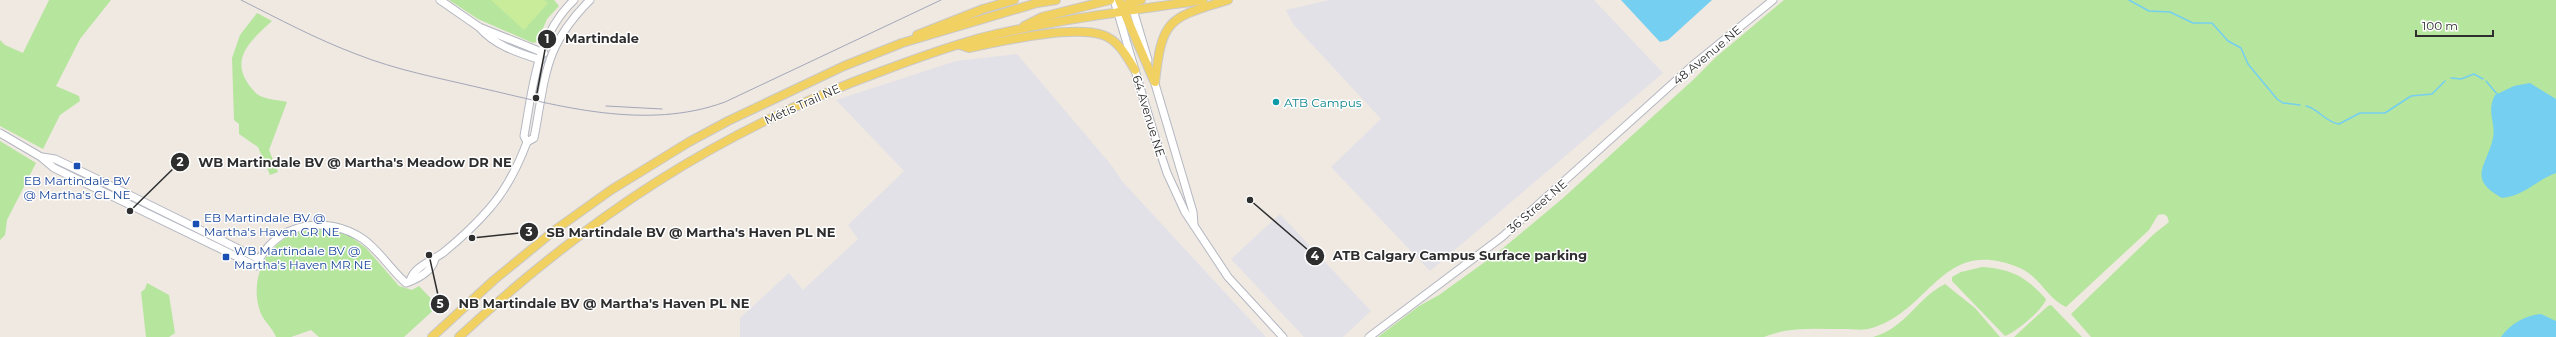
<svg xmlns="http://www.w3.org/2000/svg" width="2556" height="337" font-family="Montserrat,sans-serif">
	<style>
		.industrial { fill: #e3e1e8 }
		.green { fill: #b6e59e }
		.pitch { fill: #c9ec9a }
		.water { fill: #75cff0 }
		.lines { fill: none; stroke-linecap: round; stroke-linejoin: round }
		.stream { stroke: #75cff0; stroke-width: 1.5 }
		.secondary-casing { stroke: #b4b7c1; stroke-width: 9 }
		.primary-casing { stroke: #c9c9c9; stroke-width: 10 }
		.secondary { stroke: #fff; stroke-width: 7 }
		.primary { stroke: #f2d163; stroke-width: 8 }
		.tram { stroke: #a3a6b8; stroke-width: 1 }
		.culture-dot { fill: #0f9aa8; stroke: #fff; stroke-width: 1.5 }
		.transit-dot { fill: #1a4fb4; stroke: #fff; stroke-width: 1.5 }
		.labels { text-anchor: middle; dominant-baseline: central; stroke-width: 3; stroke-linejoin: round; paint-order: stroke }
		.street-label { font-size: 12px; fill: #2e2e2e; stroke: #fff }
		.culture-label { font-size: 12px; fill: #0d838f; stroke: #fff; text-anchor: start }
		.transit-label { font-size: 12px; fill: #164399; stroke: #fff; text-anchor: start }
		.leader { fill: none; stroke: #2e2e2e; stroke-width: 1.5 }
		.callout-dot { fill: #2e2e2e; stroke: #fff; stroke-width: 1.5 }
		.mark-label { font-size: 12px; text-anchor: middle; font-weight: bold; fill: #fff }
		.callout-label { font-size: 13px; text-anchor: middle; font-weight: bold; fill: #2e2e2e; stroke: #fff; stroke-width: 3; stroke-linejoin: round; paint-order: stroke }
	</style>
	<rect width="100%" height="100%" fill="#efe9e1"/>
	<g class="industrial">
		<path d="M1329,0H1594L1663,73L1430,271L1331,167L1381,119L1293,24L1286,10Z"/>
		<path d="M1017,54L1112,166L1122,181L1266,337H740V318L789,273L803,290L858,239L848,225L904,171L836,100L956,61Z"/>
		<path d="M1280,214L1371,311L1343,337H1304L1231,259Z"/>
	</g>
	<g class="green">
		<path d="M49,0H111L80,39L56,86L79,96L80,101L60,115L43,149L0,126V40L5,45L23,53Z"/>
		<path d="M449,0H554L559,6L547,19L537,42L533,43L478,19Z"/>
		<path d="M1784,0H2556V337H2091L2071,314L2154,234L2169,222L2167,216L2163,214L2158,215L2149,230L2066,307C2048,299 2039,276 2020,268C1942,235 1932,310 1872,328C1863,331 1853,329 1844,329C1817,329 1790,326 1764,337H1378L1419,306L1439,295L1496,254L1562,199L1693,80L1716,57Z"/>
		<path d="M257,13L272,21C255,37 230,56 247,82C251,88 256,95 263,97C270,100 279,100 287,102L269,150L278,172L270,175L258,147L239,134V124L234,120L232,58L240,35Z"/>
		<path d="M0,141L36,163L7,220L5,235L0,240Z"/>
		<path d="M309,229L331,230L350,236L366,248L399,286L412,290L419,286L438,306L404,337H319L311,330L291,337H276C272,326 262,321 259,308C249,272 272,235 309,229Z"/>
		<path d="M1982,267C2012,269 2026,277 2046,299C2044,309 2015,333 2005,336L1952,281V277L1961,272Z"/>
		<path d="M147,283L169,295L175,333L169,337H146L141,292L145,289Z"/>
		<path d="M1945,284L1975,308L2000,337H1873C1906,328 1918,297 1945,284Z"/>
		<path d="M2051,305L2082,337H2014L2048,306Z"/>
	</g>
	<path class="pitch" d="M491,0H544L548,3L524,30Z"/>
	<g class="water">
		<path d="M1621,0H1712L1668,40L1660,42Z"/>
		<path d="M2530,83L2556,99V173C2536,180 2525,196 2502,198C2466,178 2487,166 2493,138C2496,122 2486,112 2495,95L2514,86Z"/>
		<path d="M2541,314L2556,321V337H2501C2510,324 2526,315 2541,314Z"/>
	</g>
	<g class="lines">
		<g class="stream">
			<path d="M2129,0L2149,11L2170,12L2193,23H2212L2228,41L2241,48L2248,64L2277,99L2283,103L2300,105"/>
			<path d="M2451,78L2461,79L2474,74L2483,79"/>
			<path d="M2486,81L2497,94"/>
			<path d="M2306,106C2319,109 2325,122 2339,124L2360,113H2385L2411,96L2432,94L2445,81"/>
		</g>
		<g class="secondary-casing">
			<g id="secondary">
				<path d="M440,0L479,27L544,53"/>
				<path d="M1114,0L1155,137L1167,173L1185,212L1228,277L1283,337"/>
				<path d="M1132,6L1148,60"/>
				<path d="M479,27C495,46 519,53 541,60"/>
				<path d="M1153,77L1193,212L1194,225"/>
				<path d="M0,133L41,157L54,168L256,266C275,222 326,214 363,239C379,250 391,270 406,283C417,279 433,271 435,258"/>
				<path d="M527,142L524,136C533,87 536,36 574,0"/>
				<path d="M42,157L55,159L99,180L259,259"/>
				<path d="M410,281C414,266 434,260 444,252C460,239 476,224 489,209C506,190 518,166 527,142L534,138C546,76 543,47 590,0"/>
				<path d="M1369,337L1502,237L1692,66L1773,0"/>
			</g>
		</g>
		<g class="primary-casing">
			<g id="primary">
				<path d="M1119,0L1154,81"/>
				<path d="M1120,11L1127,4L1141,0"/>
				<path d="M1024,26L1042,17L1110,0"/>
				<path d="M917,35L983,9L1014,0"/>
				<path d="M960,45L969,48C1003,41 1071,25 1103,35C1118,40 1127,57 1135,70"/>
				<path d="M1155,82C1162,18 1169,18 1228,0"/>
				<path d="M432,337L494,280L555,230L611,190L689,142L728,121L844,66L902,43L1037,3L1056,0"/>
				<path d="M459,337C588,217 719,130 885,70C917,58 948,47 980,38C1053,20 1129,11 1203,0"/>
			</g>
		</g>
		<use href="#secondary" class="secondary"/>
		<use href="#primary" class="primary"/>
		<g class="tram">
			<path d="M241,0C279,19 316,39 356,54C396,70 439,78 481,88C559,106 646,131 725,102L941,0"/>
			<path d="M606,106L662,109"/>
		</g>
	</g>
	<circle class="culture-dot" cx="1276" cy="102" r="4"/>
	<g class="transit-dot">
		<rect x="73" y="162" width="8" height="8" rx="2"/>
		<rect x="192" y="220" width="8" height="8" rx="2"/>
		<rect x="222" y="253" width="8" height="8" rx="2"/>
	</g>
	<g class="labels">
		<g class="street-label">
			<text transform="translate(1707 55) rotate(-40)">48 Avenue NE</text>
			<text transform="translate(802 104) rotate(-24)">Métis Trail NE</text>
			<text transform="translate(1149 116) rotate(73)">64 Avenue NE</text>
			<text transform="translate(1537 206) rotate(-41)">36 Street NE</text>
		</g>
		<g class="culture-label">
			<text x="1284" y="102">ATB Campus</text>
		</g>
		<g class="transit-label">
			<text x="77" y="180" text-anchor="middle">EB Martindale BV<tspan x="77" dy="14">@ Martha's CL NE</tspan></text>
			<text x="204" y="217">EB Martindale BV @<tspan x="204" dy="14">Martha's Haven GR NE</tspan></text>
			<text x="234" y="250">WB Martindale BV @<tspan x="234" dy="14">Martha's Haven MR NE</tspan></text>
		</g>
	</g>
	<path class="leader" d="M536 98L547 39M130 211L180 162M472 238L529 232M1250 200L1315 256M429 255L440 304"/>
	<g class="callout-dot">
		<circle cx="536" cy="98" r="4"/>
		<circle cx="130" cy="211" r="4"/>
		<circle cx="472" cy="238" r="4"/>
		<circle cx="1250" cy="200" r="4"/>
		<circle cx="429" cy="255" r="4"/>
		<circle cx="547" cy="39" r="10"/>
		<circle cx="180" cy="162" r="10"/>
		<circle cx="529" cy="232" r="10"/>
		<circle cx="1315" cy="256" r="10"/>
		<circle cx="440" cy="304" r="10"/>
	</g>
	<g class="mark-label">
		<text x="547" y="43">1</text>
		<text x="180" y="166">2</text>
		<text x="529" y="236">3</text>
		<text x="1315" y="260">4</text>
		<text x="440" y="308">5</text>
	</g>
	<g class="callout-label">
		<text x="602" y="43">Martindale</text>
		<text x="355" y="167">WB Martindale BV @ Martha's Meadow DR NE</text>
		<text x="691" y="237">SB Martindale BV @ Martha's Haven PL NE</text>
		<text x="1460" y="260">ATB Calgary Campus Surface parking</text>
		<text x="604" y="308">NB Martindale BV @ Martha's Haven PL NE</text>
	</g>
	<path d="M2416 30v6h77v-6" fill="none" stroke="#2e2e2e" stroke-width="2"/>
	<text x="2422" y="30" font-size="12" fill="#2e2e2e" stroke="#ffffff" stroke-width="3" paint-order="stroke">100 m</text>
</svg>
